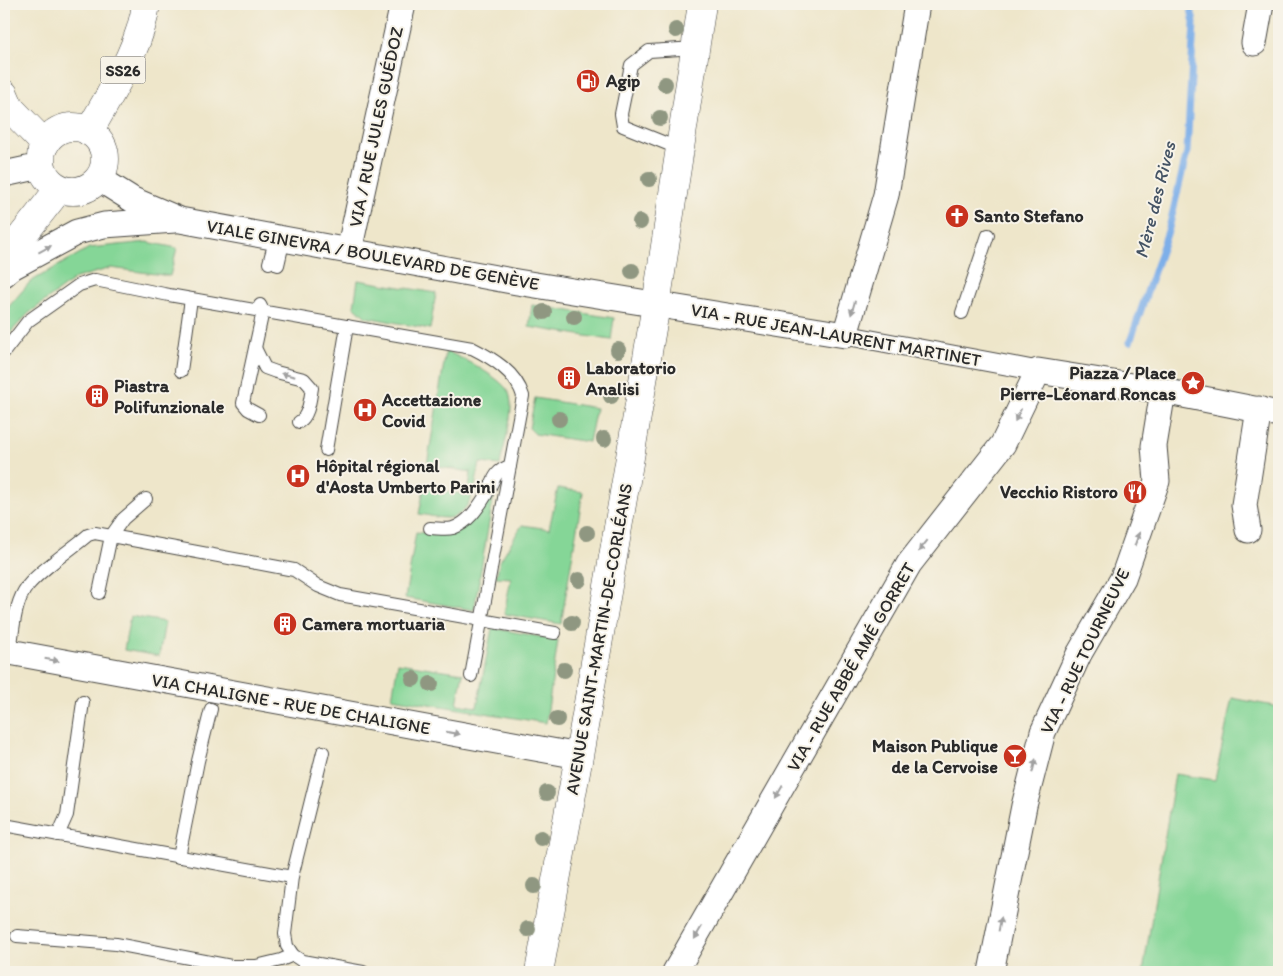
<svg xmlns="http://www.w3.org/2000/svg" width="1283" height="976" font-family="Itim,sans-serif">
	<style>
		.green { fill: #85d697; stroke: #588061 }
		.lines { fill: none; stroke-linecap: round; stroke-linejoin: round }
		.stream { stroke: #7dafe9; stroke-width: 7 }
		.service-casing { stroke: #484743; stroke-width: 14 }
		.pedestrian-casing { stroke: #484743; stroke-width: 21 }
		.minor-casing { stroke: #484743; stroke-width: 27 }
		.tertiary-casing { stroke: #484743; stroke-width: 29 }
		.secondary-casing { stroke: #484743; stroke-width: 29 }
		.primary-casing { stroke: #484743; stroke-width: 29 }
		.service { stroke: #fff; stroke-width: 12 }
		.pedestrian { stroke: #fff; stroke-width: 19 }
		.minor { stroke: #fff; stroke-width: 25 }
		.tertiary { stroke: #fff; stroke-width: 28 }
		.secondary { stroke: #fff; stroke-width: 28 }
		.primary { stroke: #fff; stroke-width: 28 }
		.tree { fill: #8f9781 }
		.oneway { fill: #a0a0a0 }
		.labels { text-anchor: middle; dominant-baseline: central; stroke-width: 4; stroke-linejoin: round; paint-order: stroke }
		.shield { fill: #f7f3e8; stroke: #686764; stroke-width: 1 }
		.shield-label { font-size: 16px; font-weight: bold; fill: #2b2b2b }
		.poi-label { font-size: 18px; font-weight: bold; fill: #2b2b2b; stroke: #f7f3e8; text-anchor: start }
		.street-label { font-size: 18px; fill: #2b2b2b; stroke: #f7f3e8 }
		.water-label { font-size: 19px; font-style: italic; fill: #445364; stroke: #f7f3e8 }
	</style>
	<rect width="100%" height="100%" fill="#f7f3e8"/>
	<filter id="ink" filterUnits="userSpaceOnUse"><feTurbulence type="fractalNoise" baseFrequency=".02" numOctaves="2"/><feDisplacementMap in="SourceGraphic" scale="10" xChannelSelector="R" yChannelSelector="G"/><feConvolveMatrix kernelMatrix="1 2 1 2 8 2 1 2 1" color-interpolation-filters="sRGB"/></filter>
	<filter id="wash" filterUnits="userSpaceOnUse"><feTurbulence type="fractalNoise" baseFrequency=".0096" numOctaves="4" result="noise"/><feDisplacementMap in="SourceGraphic" scale="20" xChannelSelector="R" yChannelSelector="G"/><feGaussianBlur stdDeviation="1.12" result="paint"/><feColorMatrix in="noise" values="0 0 0 0 0 0 0 0 0 0 0 0 0 0 0 0 0 1.4 0 .05"/><feComposite in="paint" operator="in"/></filter>
	<g filter="url(#wash)">
		<rect width="100%" height="100%" fill="#eee6ca"/>
		<g class="green">
			<path d="M147,242L177,248L170,276L111,268L76,278L29,313L4,339V312L30,282L89,248Z"/>
			<path d="M358,280L436,293L430,329L366,317L354,306Z"/>
			<path d="M532,305L614,318L611,340L529,327Z"/>
			<path d="M446,351C462,358 500,377 508,391C517,407 503,447 500,465L480,463C476,481 472,518 446,518C437,518 428,515 419,514L424,488L468,495L471,472L427,465Z"/>
			<path d="M535,398L596,408L589,442L535,434L529,428Z"/>
			<path d="M495,488L474,610L405,598L416,532L441,535L456,533Z"/>
			<path d="M558,488L583,492L561,624L504,614L511,578L496,577L500,561L522,525L549,529Z"/>
			<path d="M130,616L165,622L159,656L124,650Z"/>
			<path d="M492,628L558,640L546,723L392,698L398,663L463,673L457,704L477,707Z"/>
			<path d="M1232,698L1279,707V972H1143L1175,774L1215,780Z"/>
		</g>
		<g class="lines">
			<path class="stream" d="M1130,342L1169,228L1187,152L1194,23L1190,4"/>
		</g>
	</g>
	<g filter="url(#ink)">
		<g class="lines">
			<g class="service-casing">
				<g id="service">
					<path d="M680,149L623,126L621,114L631,65L649,51L695,48"/>
					<path d="M269,263L276,237"/>
					<path d="M278,265L283,243"/>
					<path d="M962,313L988,235"/>
					<path d="M255,348L265,368L276,372L304,379L312,388C310,399 309,416 299,422"/>
					<path d="M4,352L28,321L79,285L95,280L169,295L472,348C492,358 516,372 523,396L471,676"/>
					<path d="M181,371L191,299"/>
					<path d="M259,415L248,409L243,403L263,311L260,305"/>
					<path d="M326,450L347,326"/>
					<path d="M430,528C437,528 446,530 453,528C468,523 478,508 486,495C494,482 493,471 510,466"/>
					<path d="M99,593L111,536L123,519L146,499"/>
					<path d="M10,652C13,633 14,608 24,591C34,574 72,549 88,535L95,533L294,570L318,586L340,595L555,633"/>
					<path d="M323,752L292,877L285,934L287,946L293,955L302,961L363,972"/>
					<path d="M4,825L292,877"/>
					<path d="M58,835L67,815L83,702"/>
					<path d="M179,857L198,761L211,709"/>
					<path d="M17,936L116,944L231,966H256L281,960L293,955"/>
				</g>
			</g>
			<g class="pedestrian-casing">
				<path id="pedestrian" d="M845,335L1038,371"/>
			</g>
			<g class="minor-casing">
				<g id="minor">
					<path d="M1254,43L1261,4"/>
					<path d="M4,174L41,166"/>
					<path d="M98,178L133,200L180,220L517,282L845,335L886,195L917,4"/>
					<path d="M349,251L403,4"/>
					<path d="M4,274L12,267L77,232L104,225L175,220"/>
					<path d="M1248,530L1244,505L1259,409"/>
					<path d="M4,651L579,756"/>
					<path d="M675,972L909,564L1003,444L1038,371L1163,391L1279,414"/>
					<path d="M991,972L1024,806L1043,732L1079,654L1123,578L1157,481L1154,446L1163,391"/>
				</g>
			</g>
			<g class="tertiary-casing">
				<path id="tertiary" d="M539,972L579,756L656,305L702,4"/>
			</g>
			<g class="secondary-casing">
				<path id="secondary" d="M4,94L10,108L45,144"/>
			</g>
			<g class="primary-casing">
				<g id="primary">
					<circle cx="73" cy="159" r="32"/>
					<path d="M89,132C110,93 141,48 146,4"/>
					<path d="M4,259L59,189"/>
				</g>
			</g>
			<use href="#service" class="service"/>
			<use href="#pedestrian" class="pedestrian"/>
			<use href="#minor" class="minor"/>
			<use href="#tertiary" class="tertiary"/>
			<use href="#secondary" class="secondary"/>
			<use href="#primary" class="primary"/>
		</g>
		<g class="tree">
			<circle cx="676" cy="30" r="8"/>
			<circle cx="665" cy="84" r="8"/>
			<circle cx="660" cy="118" r="8"/>
			<circle cx="649" cy="179" r="8"/>
			<circle cx="640" cy="222" r="8"/>
			<circle cx="632" cy="271" r="8"/>
			<circle cx="544" cy="312" r="8"/>
			<circle cx="574" cy="317" r="8"/>
			<circle cx="618" cy="350" r="8"/>
			<circle cx="611" cy="396" r="8"/>
			<circle cx="559" cy="419" r="8"/>
			<circle cx="604" cy="439" r="8"/>
			<circle cx="587" cy="533" r="8"/>
			<circle cx="579" cy="580" r="8"/>
			<circle cx="572" cy="623" r="8"/>
			<circle cx="564" cy="670" r="8"/>
			<circle cx="413" cy="679" r="8"/>
			<circle cx="431" cy="684" r="8"/>
			<circle cx="557" cy="719" r="8"/>
			<circle cx="547" cy="793" r="8"/>
			<circle cx="541" cy="838" r="8"/>
			<circle cx="534" cy="886" r="8"/>
			<circle cx="528" cy="929" r="8"/>
		</g>
		<defs><path id="oneway-solid" d="M-6-.8H1V-3.2L6.5 0L1 3.2V.8H-6Z" transform="scale(1.25)"/></defs>
		<g class="oneway">
			<use href="#oneway-solid" transform="translate(45 249) rotate(-28)"/>
			<use href="#oneway-solid" transform="translate(853 308) rotate(106)"/>
			<use href="#oneway-solid" transform="translate(288 375) rotate(-167)"/>
			<use href="#oneway-solid" transform="translate(1018 415) rotate(116)"/>
			<use href="#oneway-solid" transform="translate(1137 539) rotate(-70)"/>
			<use href="#oneway-solid" transform="translate(923 546) rotate(128)"/>
			<use href="#oneway-solid" transform="translate(52 660) rotate(10)"/>
			<use href="#oneway-solid" transform="translate(453 733) rotate(10)"/>
			<use href="#oneway-solid" transform="translate(1034 766) rotate(-76)"/>
			<use href="#oneway-solid" transform="translate(779 792) rotate(120)"/>
			<use href="#oneway-solid" transform="translate(1000 924) rotate(-79)"/>
			<use href="#oneway-solid" transform="translate(698 933) rotate(120)"/>
		</g>
	</g>
	<defs>
		<g id="fuel-disc" transform="scale(1.25)"><circle r="9.5" fill="#c8321e" stroke="#f7f3e8"/><path d="M-5.5-6h7V0h2V4h1.3V-2.5L3-4.5l.8-.8L6-3V5H2.5V1h-1V6h-7ZM-4.2-4.7v3.2H.2V-4.7Z" fill="#fff"/></g>
		<g id="church-disc" transform="scale(1.25)"><circle r="9.5" fill="#c8321e" stroke="#f7f3e8"/><path d="M-1.2-6h2.4v3.5h3.3v2.4h-3.3V6h-2.4V-.1h-3.3v-2.4h3.3Z" fill="#fff"/></g>
		<g id="building-disc" transform="scale(1.25)"><circle r="9.5" fill="#c8321e" stroke="#f7f3e8"/><path d="M-4-6H4V6H1V3H-1V6H-4ZM-2.5-4.3h1.7v1.8h-1.7ZM.8-4.3h1.7v1.8H.8ZM-2.5-1h1.7V.8h-1.7ZM.8-1h1.7V.8H.8Z" fill="#fff"/></g>
		<g id="sight-disc" transform="scale(1.25)"><circle r="9.5" fill="#c8321e" stroke="#f7f3e8"/><path d="M0-6L1.8-2.2L6-1.7L2.9 1.2L3.7 5.4L0 3.3L-3.7 5.4L-2.9 1.2L-6-1.7L-1.8-2.2Z" fill="#fff"/></g>
		<g id="hospital-disc" transform="scale(1.25)"><circle r="9.5" fill="#c8321e" stroke="#f7f3e8"/><path d="M-5-5h3v3.5h4V-5h3V5h-3V1.5h-4V5h-3Z" fill="#fff"/></g>
		<g id="restaurant-disc" transform="scale(1.25)"><circle r="9.5" fill="#c8321e" stroke="#f7f3e8"/><path d="M-5-6h1v4h1v-4h1v4h1v-4h1v5L-1.5 .5V6h-2V.5L-5-1ZM5-6V6H3V1.5H1.5Q1.5-4 5-6Z" fill="#fff"/></g>
		<g id="bar-disc" transform="scale(1.25)"><circle r="9.5" fill="#c8321e" stroke="#f7f3e8"/><path d="M-6-5H6L.8 .8V4.5H3.5V6h-7V4.5H-.8V.8Z" fill="#fff"/></g>
	</defs>
	<g fill-rule="evenodd">
		<use href="#fuel-disc" x="588" y="81"/>
		<use href="#church-disc" x="957" y="216"/>
		<use href="#building-disc" x="569" y="378"/>
		<use href="#sight-disc" x="1193" y="383"/>
		<use href="#building-disc" x="97" y="396"/>
		<use href="#hospital-disc" x="365" y="410"/>
		<use href="#hospital-disc" x="298" y="476"/>
		<use href="#restaurant-disc" x="1135" y="492"/>
		<use href="#building-disc" x="285" y="624"/>
		<use href="#bar-disc" x="1015" y="756"/>
	</g>
	<g class="labels">
		<rect class="shield" x="100.5" y="56.5" width="45" height="27" rx="4"/>
		<g class="shield-label">
			<text x="123" y="70">SS26</text>
		</g>
		<g class="poi-label">
			<text x="606" y="81">Agip</text>
			<text x="974" y="216">Santo Stefano</text>
			<text x="586" y="368">Laboratorio<tspan x="586" dy="21">Analisi</tspan></text>
			<text x="1176" y="373" text-anchor="end">Piazza / Place<tspan x="1176" dy="21">Pierre-Léonard Roncas</tspan></text>
			<text x="114" y="386">Piastra<tspan x="114" dy="21">Polifunzionale</tspan></text>
			<text x="382" y="400">Accettazione<tspan x="382" dy="21">Covid</tspan></text>
			<text x="316" y="466">Hôpital régional<tspan x="316" dy="21">d'Aosta Umberto Parini</tspan></text>
			<text x="1118" y="492" text-anchor="end">Vecchio Ristoro</text>
			<text x="302" y="624">Camera mortuaria</text>
			<text x="998" y="746" text-anchor="end">Maison Publique<tspan x="998" dy="21">de la Cervoise</tspan></text>
		</g>
		<g class="street-label">
			<text transform="translate(376 127) rotate(-78)">VIA / RUE JULES GUÉDOZ</text>
			<text transform="translate(373 255) rotate(10)">VIALE GINEVRA / BOULEVARD DE GENÈVE</text>
			<text transform="translate(836 335) rotate(10)">VIA - RUE JEAN-LAURENT MARTINET</text>
			<text transform="translate(599 639) rotate(-80)">AVENUE SAINT-MARTIN-DE-CORLÉANS</text>
			<text transform="translate(1085 651) rotate(-64)">VIA - RUE TOURNEUVE</text>
			<text transform="translate(851 667) rotate(-60)">VIA - RUE ABBÉ AMÉ GORRET</text>
			<text transform="translate(291 704) rotate(10)">VIA CHALIGNE - RUE DE CHALIGNE</text>
		</g>
		<g class="water-label">
			<text transform="translate(1155 200) rotate(-76)">Mère des Rives</text>
		</g>
	</g>
	<rect width="1283" height="976" fill="none" stroke="#f7f3e8" stroke-width="20"/>
</svg>
